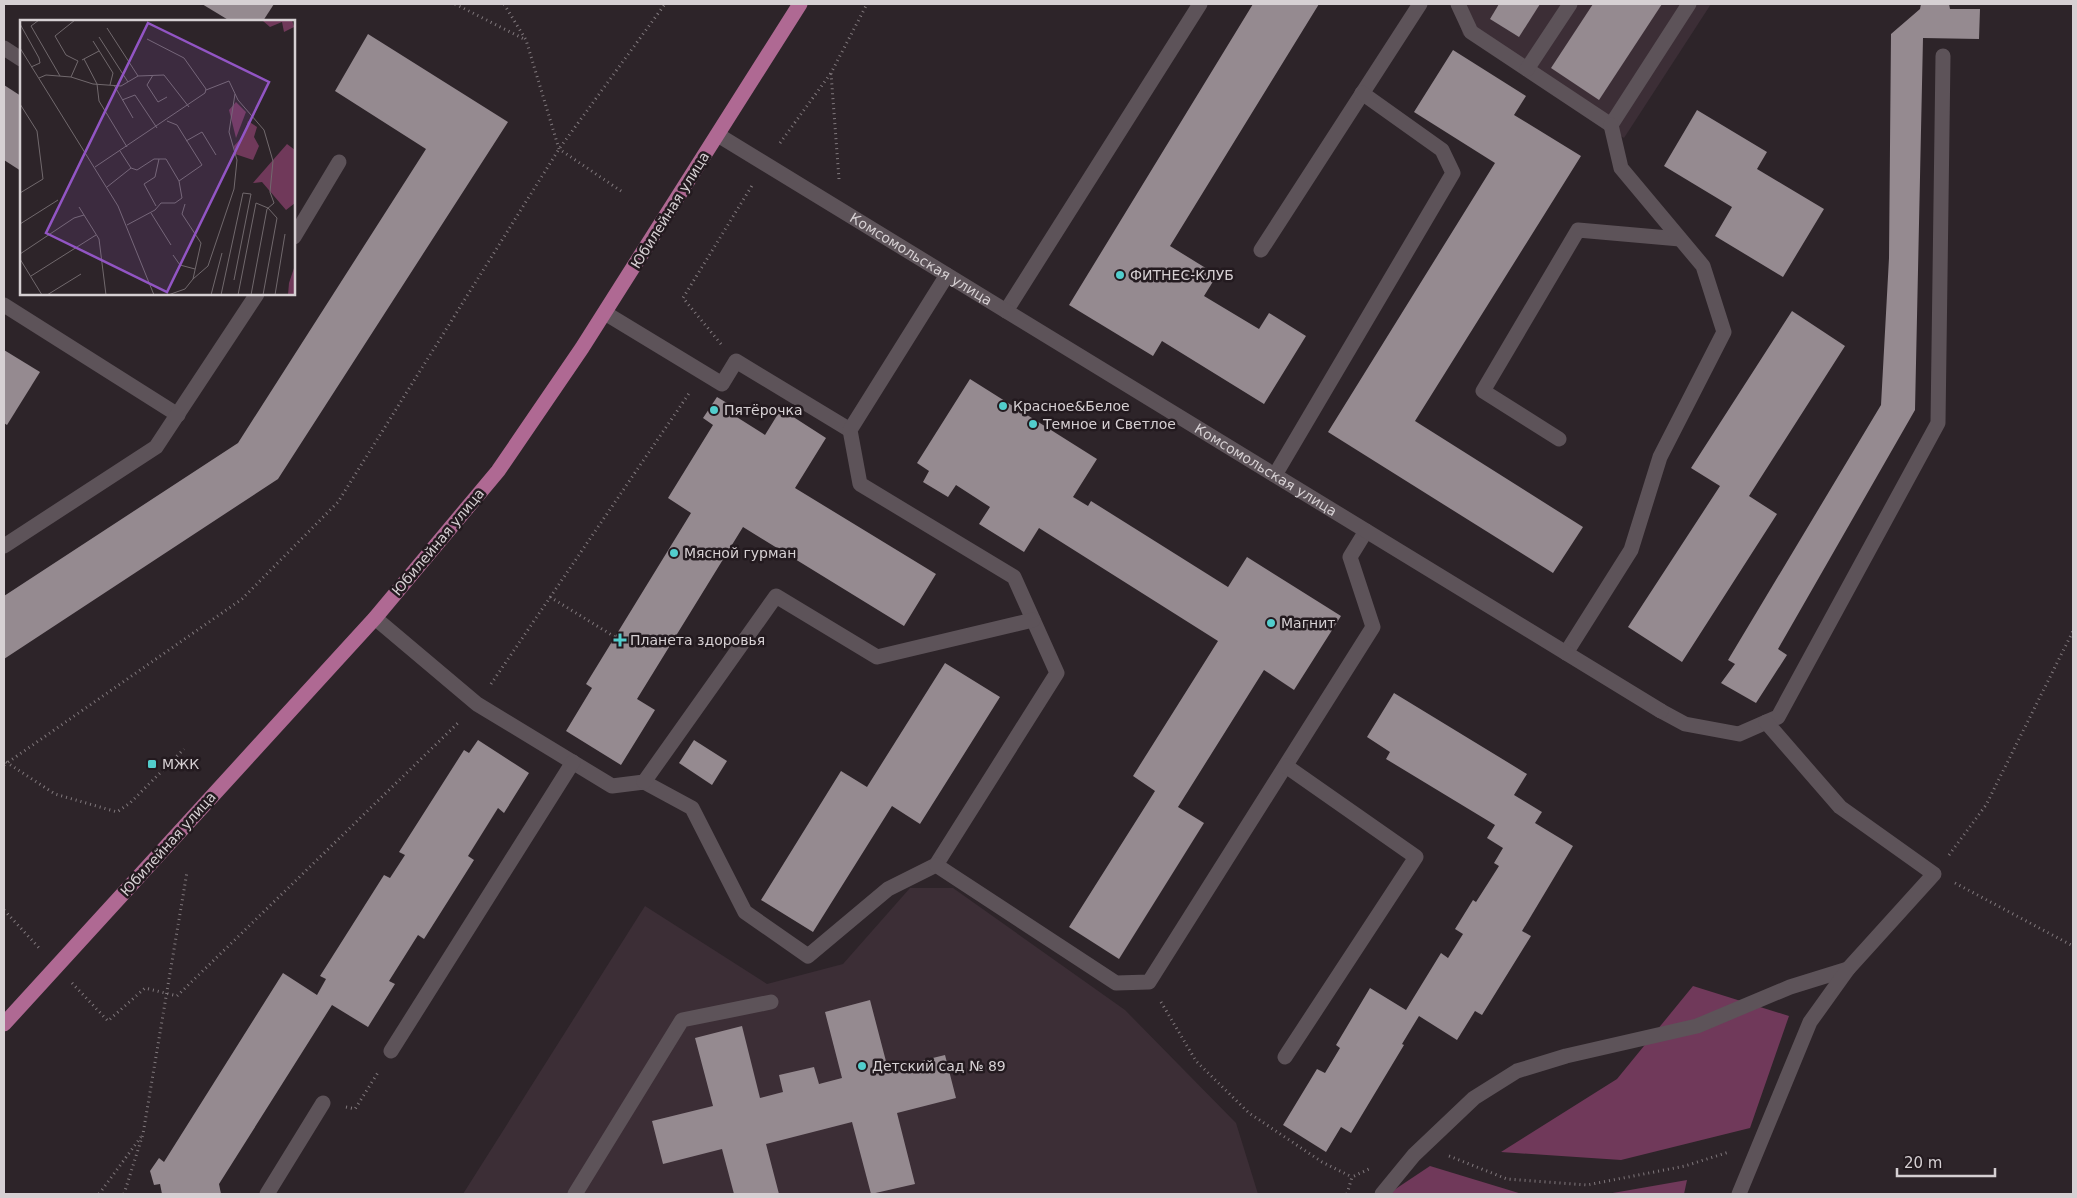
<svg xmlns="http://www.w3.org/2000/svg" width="2077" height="1198" font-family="'DejaVu Sans',sans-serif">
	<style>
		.built { fill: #3c2e36 }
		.green { fill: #70395a }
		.building { fill: #958a90 }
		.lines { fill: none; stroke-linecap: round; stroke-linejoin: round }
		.path { stroke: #81797d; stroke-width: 3; stroke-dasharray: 1 4; stroke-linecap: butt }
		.lane { stroke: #5d5359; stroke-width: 15 }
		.street { stroke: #5d5359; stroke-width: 15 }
		.primary { stroke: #af6993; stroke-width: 15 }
		.poi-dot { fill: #52cdcc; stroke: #231a1f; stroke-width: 2 }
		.labels { text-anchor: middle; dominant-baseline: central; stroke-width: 5; stroke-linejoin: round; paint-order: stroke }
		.street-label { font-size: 14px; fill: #d6d0d3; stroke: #231a1f }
		.poi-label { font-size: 14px; fill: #d6d0d3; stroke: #231a1f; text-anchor: start }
		.inset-road { fill: none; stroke: #71696d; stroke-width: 1 }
		.view { fill: #9255c4; fill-opacity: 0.15; stroke: #9255c4; stroke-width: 2.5 }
		.inset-edge { fill: none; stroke: #d6d0d3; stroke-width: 2.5 }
	</style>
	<rect width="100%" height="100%" fill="#2d2429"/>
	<g class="built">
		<path d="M1454,4H1711L1624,138L1463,35Z"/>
		<path d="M910,888H953L1125,1010L1236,1123L1258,1194H463L645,906L767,984L843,964Z"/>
	</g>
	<g class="green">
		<path d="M1693,986L1789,1016L1750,1128L1621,1160L1501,1152L1617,1079Z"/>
		<path d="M1430,1166L1522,1194H1388Z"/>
		<path d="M1687,1180L1684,1194H1607Z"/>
	</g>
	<g class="building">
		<path d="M202,4H274L263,21H230Z"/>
		<path d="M1253,4H1319L1170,246L1217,275L1204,296L1259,329L1269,313L1306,336L1264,404L1162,341L1153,356L1069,305Z"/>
		<path d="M1499,4H1540L1519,37L1490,19Z"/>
		<path d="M1593,4H1662L1599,100L1551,68Z"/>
		<path d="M1921,4H1949L1950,9H1980L1979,39L1923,38L1915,410L1778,649L1787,655L1756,703L1721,683L1735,664L1728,660L1881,405L1889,258L1891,34L1920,9Z"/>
		<path d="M368,34L508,122L278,479L4,659V596L238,443L426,149L335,91Z"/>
		<path d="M1453,50L1526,96L1514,115L1581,156L1415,421L1583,527L1553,573L1328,432L1495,163L1414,112Z"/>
		<path d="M4,85L21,96V171L4,160Z"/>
		<path d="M1697,110L1767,152L1757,169L1824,209L1783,277L1715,236L1732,207L1664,166Z"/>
		<path d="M1792,311L1845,346L1749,496L1777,514L1682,662L1628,627L1720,486L1691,468Z"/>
		<path d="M4,350L40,372L7,425L4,423Z"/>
		<path d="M970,379L1097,459L1073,497L1088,506L1091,501L1228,587L1247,557L1341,616L1294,690L1264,670L1178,807L1204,823L1119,959L1069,927L1155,791L1133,776L1218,641L1039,528L1024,552L979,524L990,507L956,485L948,497L923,482L929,471L917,463Z"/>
		<path d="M717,397L727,403L724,409L765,435L781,409L826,438L795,488L936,574L904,626L743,527L637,699L655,710L621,765L566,731L592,688L586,684L691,513L668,498L713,425L703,418Z"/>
		<path d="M945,663L1000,697L920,824L892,806L813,932L761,900L841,771L867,787Z"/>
		<path d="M1394,693L1527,774L1514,795L1542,812L1535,823L1573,846L1522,931L1531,936L1482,1015L1475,1011L1457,1040L1419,1016L1402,1044L1404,1045L1351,1133L1341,1127L1326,1152L1283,1125L1317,1069L1325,1073L1340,1048L1336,1045L1370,988L1406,1010L1441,953L1448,958L1463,934L1455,929L1473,900L1476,902L1499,866L1494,863L1503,848L1487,838L1495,825L1386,759L1390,752L1367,737Z"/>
		<path d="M478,740L529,773L504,813L498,808L468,856L474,860L424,939L418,935L389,981L395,984L368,1027L332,1005L219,1184L221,1194H162L160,1184L154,1185L150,1171L159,1158L164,1162L283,973L317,995L326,979L320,976L384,875L390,878L405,855L399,852L464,750L469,753Z"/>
		<path d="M694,740L727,761L712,785L679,763Z"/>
		<path d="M870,1000L888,1069L945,1055L956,1098L897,1113L915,1184L871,1194L852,1122L766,1144L779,1194H734L722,1149L663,1164L652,1121L713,1106L695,1038L742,1026L760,1098L783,1092L779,1075L814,1067L819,1084L842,1078L825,1012Z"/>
	</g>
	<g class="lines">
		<g class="path">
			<path d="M455,4L526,40"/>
			<path d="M504,4L526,40L559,149L624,193"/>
			<path d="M780,143L831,73"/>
			<path d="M839,179L831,73L867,4"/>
			<path d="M721,344L683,298L753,184"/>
			<path d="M550,597L615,637"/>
			<path d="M491,684L690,392"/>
			<path d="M6,762L55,794L117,812L130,803L184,749"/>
			<path d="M4,765L242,599L338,502L559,149L665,4"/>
			<path d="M1949,855L1986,805L2073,631"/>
			<path d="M1955,883L2073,946"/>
			<path d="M4,910L41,950"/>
			<path d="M72,983L108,1021L145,988L177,996L460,721"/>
			<path d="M1161,1002L1196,1061L1249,1113L1322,1162L1352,1177"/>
			<path d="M346,1107L355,1109L379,1071"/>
			<path d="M1449,1156L1507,1179L1587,1185L1685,1166L1729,1152"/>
			<path d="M99,1194L141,1137"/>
			<path d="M124,1194L143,1134L187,872"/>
			<path d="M1347,1194L1352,1177L1369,1169"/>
		</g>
		<g class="lane">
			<path d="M1458,4L1471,32L1611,125L1689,4"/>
			<path d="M4,48L21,59"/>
			<path d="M1527,69L1570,4"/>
			<path d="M294,237L339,162"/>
			<path d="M1261,250L1420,4"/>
			<path d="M4,305L178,415"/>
			<path d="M1006,311L1200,4"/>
			<path d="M605,313L722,384L736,361L850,430"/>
			<path d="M1559,439L1483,391L1578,230L1680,239"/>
			<path d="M1275,475L1453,173L1442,150L1362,93"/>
			<path d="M4,546L156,447L257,294"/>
			<path d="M375,618L477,704L612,786L644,782L692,808L745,912L808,956L888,889L936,865L1057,673L1014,577L860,484L850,430L947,275"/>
			<path d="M1566,653L1631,550L1660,457L1724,332L1703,266L1621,168L1611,125"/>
			<path d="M1661,711L1685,724L1739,734L1778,717L1938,423L1943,56"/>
			<path d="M644,782L776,596L877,657L1033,620"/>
			<path d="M936,865L1116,983L1149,982L1373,627L1350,557L1366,531"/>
			<path d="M391,1051L573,762"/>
			<path d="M1285,1057L1416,857L1286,766"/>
			<path d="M267,1194L323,1103"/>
			<path d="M575,1194L682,1020L771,1002"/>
			<path d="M1382,1194L1414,1155L1474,1098L1517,1071L1566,1056L1697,1026L1790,987L1848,969"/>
			<path d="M1739,1194L1810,1022L1848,969L1934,874L1840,807L1766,722"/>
		</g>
		<path class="street" id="s1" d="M718,135L1661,711"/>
		<path class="primary" d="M4,1024L375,618L498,471L582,348L800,4"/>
	</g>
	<g class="poi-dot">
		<circle cx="1120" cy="275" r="5"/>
		<circle cx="1003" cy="406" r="5"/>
		<circle cx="714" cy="410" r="5"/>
		<circle cx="1033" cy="424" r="5"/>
		<circle cx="674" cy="553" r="5"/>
		<circle cx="1271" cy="623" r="5"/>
		<path d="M617.5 632.5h5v5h5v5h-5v5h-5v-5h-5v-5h5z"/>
		<rect x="147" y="759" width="10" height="10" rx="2.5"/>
		<circle cx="862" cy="1066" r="5"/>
	</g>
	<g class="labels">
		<g class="street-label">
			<text transform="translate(670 210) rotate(-58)">Юбилейная улица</text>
			<text stroke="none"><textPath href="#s1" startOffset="238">Комсомольская улица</textPath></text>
			<text stroke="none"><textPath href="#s1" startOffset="642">Комсомольская улица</textPath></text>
			<text transform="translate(438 542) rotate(-50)">Юбилейная улица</text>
			<text transform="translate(168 844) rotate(-48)">Юбилейная улица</text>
		</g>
		<g class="poi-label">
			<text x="1130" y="275">ФИТНЕС-КЛУБ</text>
			<text x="1013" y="406">Красное&amp;Белое</text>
			<text x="724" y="410">Пятёрочка</text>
			<text x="1043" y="424">Темное и Светлое</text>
			<text x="684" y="553">Мясной гурман</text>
			<text x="1281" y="623">Магнит</text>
			<text x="630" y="640">Планета здоровья</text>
			<text x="162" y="764">МЖК</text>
			<text x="872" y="1066">Детский сад № 89</text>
		</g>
	</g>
	<g transform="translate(20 20)">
		<rect width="275" height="275" fill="#2d2429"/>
		<path d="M272,0L274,7L264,12L262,2L250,7L243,1ZM216,82L226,92L216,118L209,90ZM228,101L237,107L234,117L239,126L233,140L215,134L214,126L224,115ZM267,124L275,130V183L266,190L242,162L233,163ZM275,245V275H268L269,263Z" fill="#70395a"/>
		<path class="inset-road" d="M19,0L11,6L40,56M0,4L19,38L20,43L11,47M79,17L108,62M73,21L93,53L90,65M0,28L98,186L134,275M64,39L77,64L79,81L107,127M62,40L79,31M133,55L127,65L138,82L147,77M118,56L144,55L169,87M51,57L58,41L46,35L35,16L55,0M19,58L26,55L51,57L73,64L101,66L118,56L87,8M94,65L113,98M186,70L209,61L218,80L244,110L253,141L250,172L254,183L247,189L231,275M102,80L115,75L137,108M0,84L17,111L23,159L0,173M147,101L157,105L182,145L159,161M166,121L182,112L196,135M100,131L111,148M75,147L185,73L186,69L164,38L127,19M87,167L111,148L117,150L134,139H146L159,161L162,178L155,183H141L135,190L107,205M136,186L124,164L135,157L139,139M59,187L79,219L86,275M131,193L151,225M0,204L38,180M0,234L54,198L64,195M153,235L160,245L175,249M0,239L22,275M11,256L76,215M173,259L188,246L214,169L217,140L209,112L215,74M27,275L61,254M148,275L165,269L173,259L181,223L162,194L165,184M191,275L202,233M201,275L223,173L231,174L214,260M218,275L236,183L248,188L257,198L243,275M255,275L265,214"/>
		<path class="view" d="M128,3L249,62L147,272L26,213Z"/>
		<rect width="275" height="275" class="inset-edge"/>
	</g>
	<rect width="2077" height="1198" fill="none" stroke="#d6d0d3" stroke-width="10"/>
	<path d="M1897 1168v8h98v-8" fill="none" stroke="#d6d0d3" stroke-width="2.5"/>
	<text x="1904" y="1168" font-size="15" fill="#d6d0d3" stroke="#231a1f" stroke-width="4" paint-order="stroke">20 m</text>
</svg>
